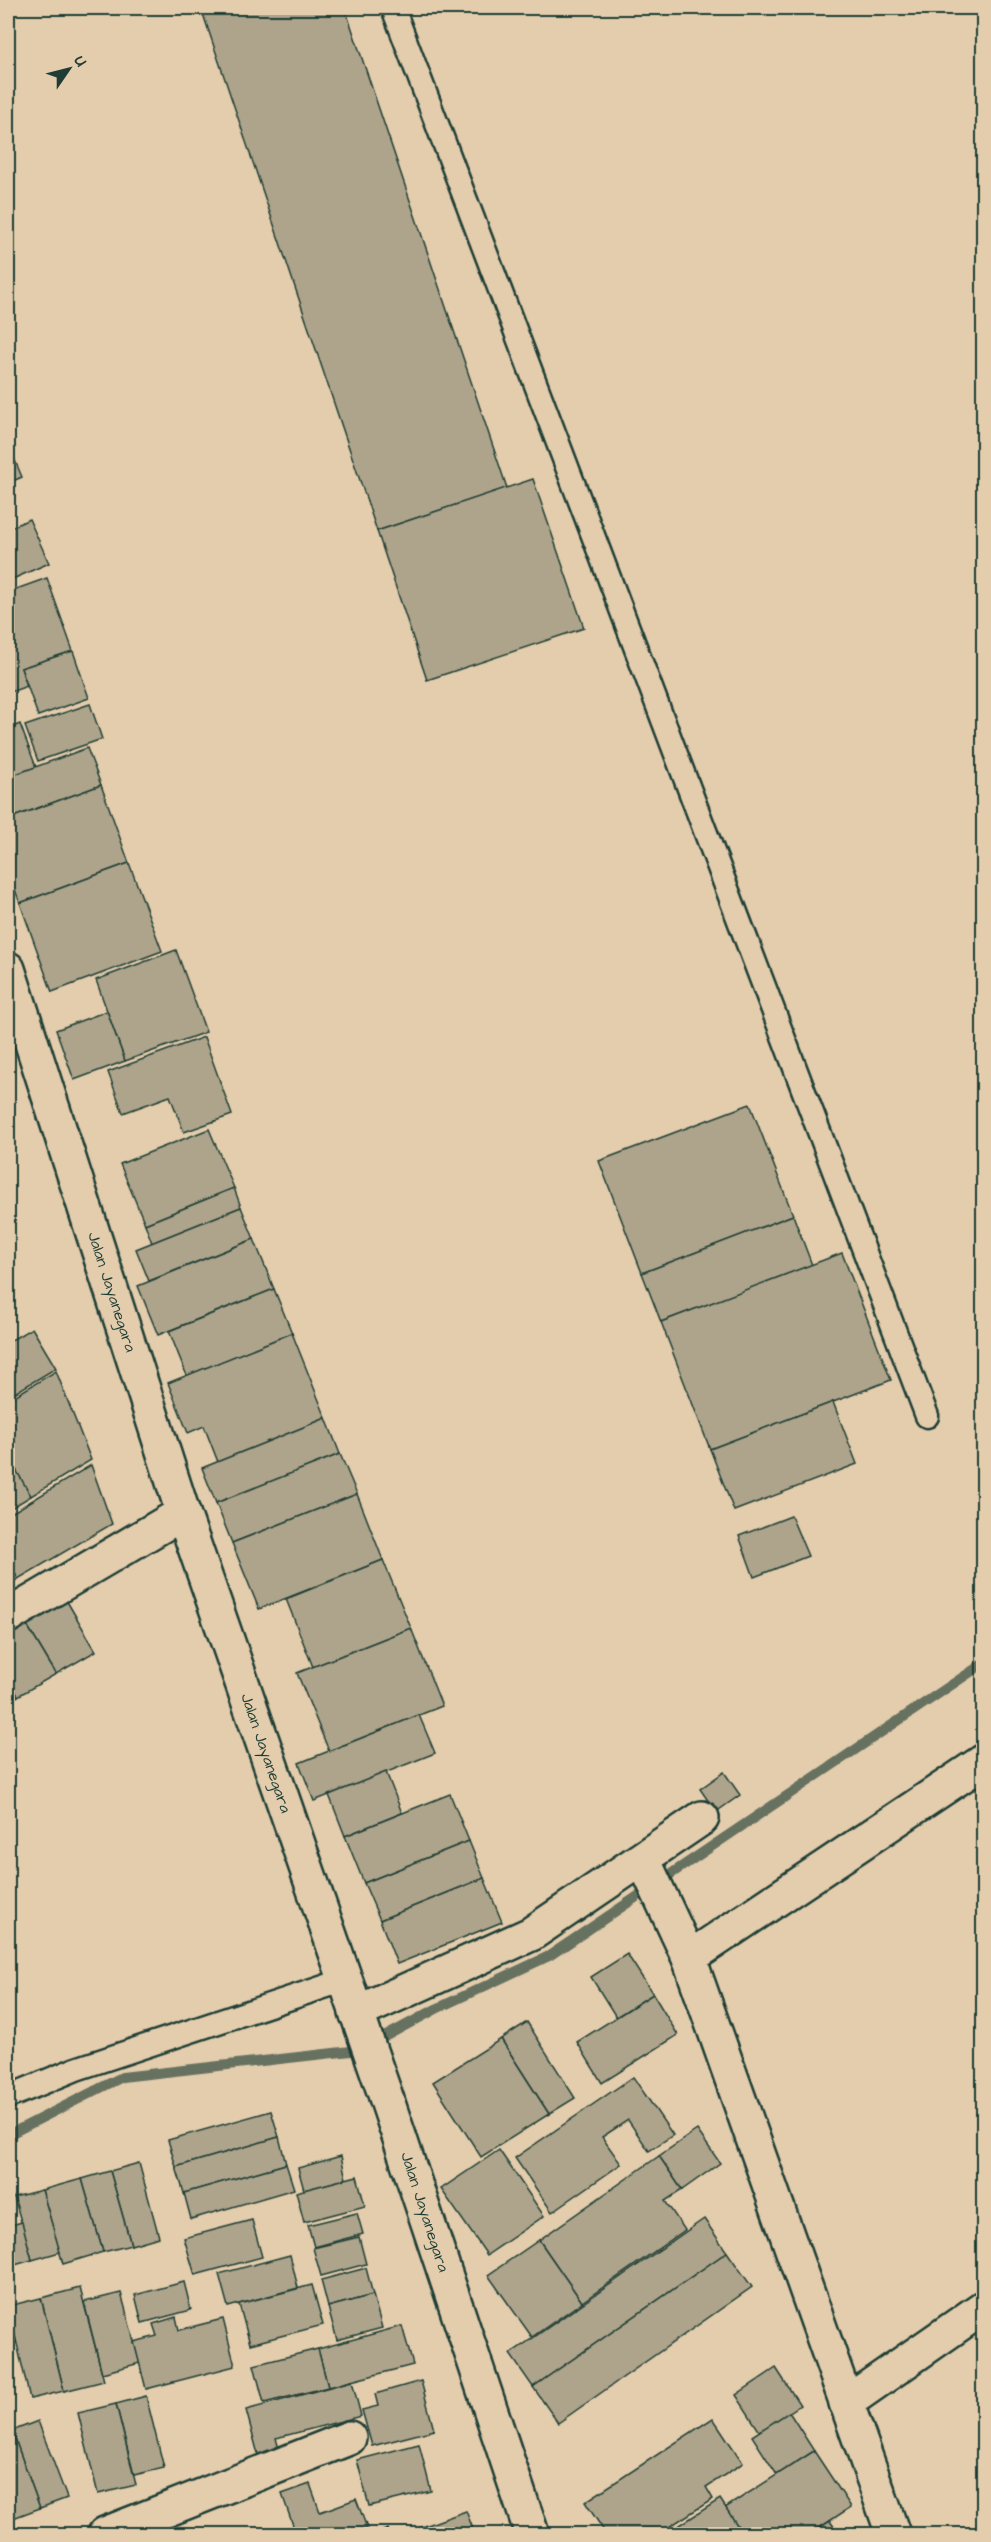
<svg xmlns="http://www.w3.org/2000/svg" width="991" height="2542" font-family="'Architects Daughter',sans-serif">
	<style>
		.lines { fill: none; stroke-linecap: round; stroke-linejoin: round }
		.stream { stroke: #667160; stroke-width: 10 }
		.building { fill: #aea48b; stroke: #1f3d34; stroke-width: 1.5 }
		.lane-casing { stroke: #1f3d34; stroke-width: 27 }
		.street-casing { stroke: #1f3d34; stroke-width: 38 }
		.secondary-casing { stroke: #1f3d34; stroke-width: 38 }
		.lane { stroke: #e4cdad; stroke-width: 22 }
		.street { stroke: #e4cdad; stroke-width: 33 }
		.secondary { stroke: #e4cdad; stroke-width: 33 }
		.labels { text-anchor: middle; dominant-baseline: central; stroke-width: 6; stroke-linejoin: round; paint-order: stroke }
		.street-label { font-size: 16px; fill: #1f3d34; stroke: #e4cdad }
	</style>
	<rect width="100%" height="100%" fill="#e4cdad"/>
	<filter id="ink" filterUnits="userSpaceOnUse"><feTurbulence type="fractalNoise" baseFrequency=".0167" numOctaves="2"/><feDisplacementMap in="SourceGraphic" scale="12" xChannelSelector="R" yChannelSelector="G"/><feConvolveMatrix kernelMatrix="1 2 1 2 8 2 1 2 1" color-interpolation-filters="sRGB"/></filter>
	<g filter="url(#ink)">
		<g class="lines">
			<path class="stream" d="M8,2135L122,2077L360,2050L436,2009L549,1956L984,1663"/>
		</g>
		<g class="building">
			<path d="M201,8H345L507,488L377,531Z"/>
			<path d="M8,444L22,477L8,483Z"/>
			<path d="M533,479L584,628L427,680L377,531Z"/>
			<path d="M29,519L49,563L8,581V529Z"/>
			<path d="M47,578L73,651L21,668L27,686L8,693V592Z"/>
			<path d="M73,651L89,698L38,716L21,668Z"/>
			<path d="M90,704L102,739L38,761L25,726Z"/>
			<path d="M20,724L36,767L8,777V729Z"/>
			<path d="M87,748L101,785L8,819V777Z"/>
			<path d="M101,785L129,863L20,903L8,871V819Z"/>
			<path d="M129,863L162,951L52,992L20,903Z"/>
			<path d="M176,950L206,1032L125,1061L96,980Z"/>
			<path d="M107,1011L125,1061L74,1080L56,1030Z"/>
			<path d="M204,1037L232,1115L184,1132L170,1096L123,1113L108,1072Z"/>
			<path d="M750,1104L793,1215L642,1273L599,1161Z"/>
			<path d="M209,1129L234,1188L145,1224L120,1164Z"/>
			<path d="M234,1188L241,1207L152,1243L145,1224Z"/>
			<path d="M241,1207L254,1239L149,1281L136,1249Z"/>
			<path d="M793,1215L812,1265L661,1322L642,1273Z"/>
			<path d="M254,1239L274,1289L158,1335L138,1286Z"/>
			<path d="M842,1253L891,1380L710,1449L661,1322Z"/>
			<path d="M274,1289L292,1333L187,1376L169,1331Z"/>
			<path d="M32,1328L56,1368L8,1397V1342Z"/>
			<path d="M292,1333L326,1418L218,1462L204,1426L188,1433L168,1383Z"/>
			<path d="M56,1371L91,1460L31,1496L8,1456V1400Z"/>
			<path d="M833,1402L857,1464L734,1511L710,1449Z"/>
			<path d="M326,1418L340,1454L216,1503L202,1468Z"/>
			<path d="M340,1454L357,1494L232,1543L216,1503Z"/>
			<path d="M8,1456L31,1496L8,1510Z"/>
			<path d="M91,1465L112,1524L18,1579L8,1561V1515Z"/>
			<path d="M357,1494L383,1560L259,1609L232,1543Z"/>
			<path d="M791,1516L808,1556L754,1577L739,1536Z"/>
			<path d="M383,1560L411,1628L313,1667L286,1599Z"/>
			<path d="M8,1561L18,1579L8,1585Z"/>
			<path d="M65,1598L96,1651L56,1674L25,1622Z"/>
			<path d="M25,1622L56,1674L18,1696L8,1677V1632Z"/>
			<path d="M411,1628L442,1706L329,1751L297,1673Z"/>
			<path d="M8,1677L18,1696L8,1703Z"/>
			<path d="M419,1715L435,1753L314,1801L299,1763Z"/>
			<path d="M386,1772L402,1813L345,1836L329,1795Z"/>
			<path d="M724,1772L740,1795L716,1812L700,1789Z"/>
			<path d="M450,1794L469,1841L364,1883L345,1836Z"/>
			<path d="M469,1841L484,1878L380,1920L364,1883Z"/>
			<path d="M484,1878L502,1922L397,1964L380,1920Z"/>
			<path d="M627,1954L653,1994L616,2017L591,1977Z"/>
			<path d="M653,1994L678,2035L602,2083L577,2042Z"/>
			<path d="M527,2022L575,2098L549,2114L501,2039Z"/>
			<path d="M501,2039L549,2114L481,2157L433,2082Z"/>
			<path d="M633,2077L673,2135L649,2151L628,2120L602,2137L621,2164L552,2212L515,2158Z"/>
			<path d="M271,2111L279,2137L176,2167L168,2140Z"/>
			<path d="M697,2130L720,2163L682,2190L659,2156Z"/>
			<path d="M279,2137L286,2164L184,2193L176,2167Z"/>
			<path d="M499,2150L544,2216L487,2255L441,2189Z"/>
			<path d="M341,2156L346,2179L304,2190L298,2168Z"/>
			<path d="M659,2156L682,2190L665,2201L685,2230L582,2302L539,2240Z"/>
			<path d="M139,2163L159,2237L131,2245L110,2171Z"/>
			<path d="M286,2164L294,2189L191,2219L184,2193Z"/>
			<path d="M110,2171L131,2245L103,2252L82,2179Z"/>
			<path d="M357,2176L365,2206L304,2222L296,2192Z"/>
			<path d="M82,2179L103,2252L63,2264L42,2190Z"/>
			<path d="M42,2190L60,2252L32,2260L14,2197Z"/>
			<path d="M357,2213L363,2234L314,2247L308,2225Z"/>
			<path d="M704,2219L727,2252L533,2387L510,2354Z"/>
			<path d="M252,2220L262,2257L195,2275L184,2238Z"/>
			<path d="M22,2222L32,2260L8,2267V2226Z"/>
			<path d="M359,2237L366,2264L321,2276L313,2248Z"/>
			<path d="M539,2240L582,2302L532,2337L488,2275Z"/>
			<path d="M727,2252L752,2287L558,2423L533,2387Z"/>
			<path d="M290,2255L298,2288L228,2307L219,2274Z"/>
			<path d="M366,2268L373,2295L328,2307L321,2280Z"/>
			<path d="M184,2282L191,2310L142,2323L135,2295Z"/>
			<path d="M312,2285L323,2325L250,2344L239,2304Z"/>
			<path d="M80,2288L104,2381L64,2391L41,2298Z"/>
			<path d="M121,2293L140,2363L102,2373L84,2302Z"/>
			<path d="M373,2295L382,2328L337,2340L328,2307Z"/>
			<path d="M41,2298L64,2391L30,2399L8,2306Z"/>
			<path d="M8,2312L16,2343L8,2345Z"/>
			<path d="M176,2317L179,2330L223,2319L235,2366L146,2389L134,2342L157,2336L153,2324Z"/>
			<path d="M402,2326L413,2365L328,2387L318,2349Z"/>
			<path d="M318,2349L328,2387L264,2403L254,2365Z"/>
			<path d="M776,2368L800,2405L760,2432L736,2395Z"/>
			<path d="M352,2381L361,2416L276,2438L280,2453L259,2458L246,2410Z"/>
			<path d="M421,2381L434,2430L372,2446L362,2410L378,2406L375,2394Z"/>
			<path d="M146,2396L164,2468L134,2475L116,2404Z"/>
			<path d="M116,2404L136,2485L98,2494L78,2413Z"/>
			<path d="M789,2412L814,2451L777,2475L752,2436Z"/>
			<path d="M713,2418L743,2463L706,2487L713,2499L658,2534H606L585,2502Z"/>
			<path d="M38,2421L67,2498L40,2508L12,2431Z"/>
			<path d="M12,2431L40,2508L8,2520V2432Z"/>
			<path d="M419,2444L431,2491L369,2506L357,2460Z"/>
			<path d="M814,2451L851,2507L810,2534H743L725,2508Z"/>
			<path d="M310,2484L320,2512L356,2499L367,2528L349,2534H296L282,2494Z"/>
			<path d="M720,2499L743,2534H666Z"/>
			<path d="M466,2511L475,2534H403Z"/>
			<path d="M830,2521L839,2534H810Z"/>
			<path d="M388,2529L390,2534H375Z"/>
		</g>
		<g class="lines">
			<g class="lane-casing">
				<g id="lane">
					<path d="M393,8L927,1416"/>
					<path d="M8,2097L76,2069L345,1980"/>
				</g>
			</g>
			<g class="street-casing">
				<g id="street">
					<path d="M8,1616L183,1513"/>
					<path d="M643,1859L689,1958"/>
					<path d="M356,2013L531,1934L702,1818"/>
					<path d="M846,2403L984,2307"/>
					<path d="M105,2534L349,2438"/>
					<path d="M893,2534L689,1958L984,1761"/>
				</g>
			</g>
			<g class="secondary-casing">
				<path id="secondary" d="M8,969L183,1513L385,2094L532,2534"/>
			</g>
			<use href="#lane" class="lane"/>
			<use href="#street" class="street"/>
			<use href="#secondary" class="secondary"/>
		</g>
	</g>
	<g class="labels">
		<g class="street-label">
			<text transform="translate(112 1292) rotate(72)">Jalan Jayanegara</text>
			<text transform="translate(266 1753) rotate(71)">Jalan Jayanegara</text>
			<text transform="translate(425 2212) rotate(72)">Jalan Jayanegara</text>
		</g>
	</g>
	<rect width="991" height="2542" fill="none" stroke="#e4cdad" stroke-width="30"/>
	<rect x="15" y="15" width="961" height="2512" fill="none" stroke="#1f3d34" stroke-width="2" filter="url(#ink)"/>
	<g transform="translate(69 69) rotate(55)" stroke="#e4cdad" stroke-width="4.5" paint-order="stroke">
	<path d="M0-4.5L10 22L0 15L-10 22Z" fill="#1f3d34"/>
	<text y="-9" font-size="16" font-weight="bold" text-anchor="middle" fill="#1f3d34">U</text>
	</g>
</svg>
